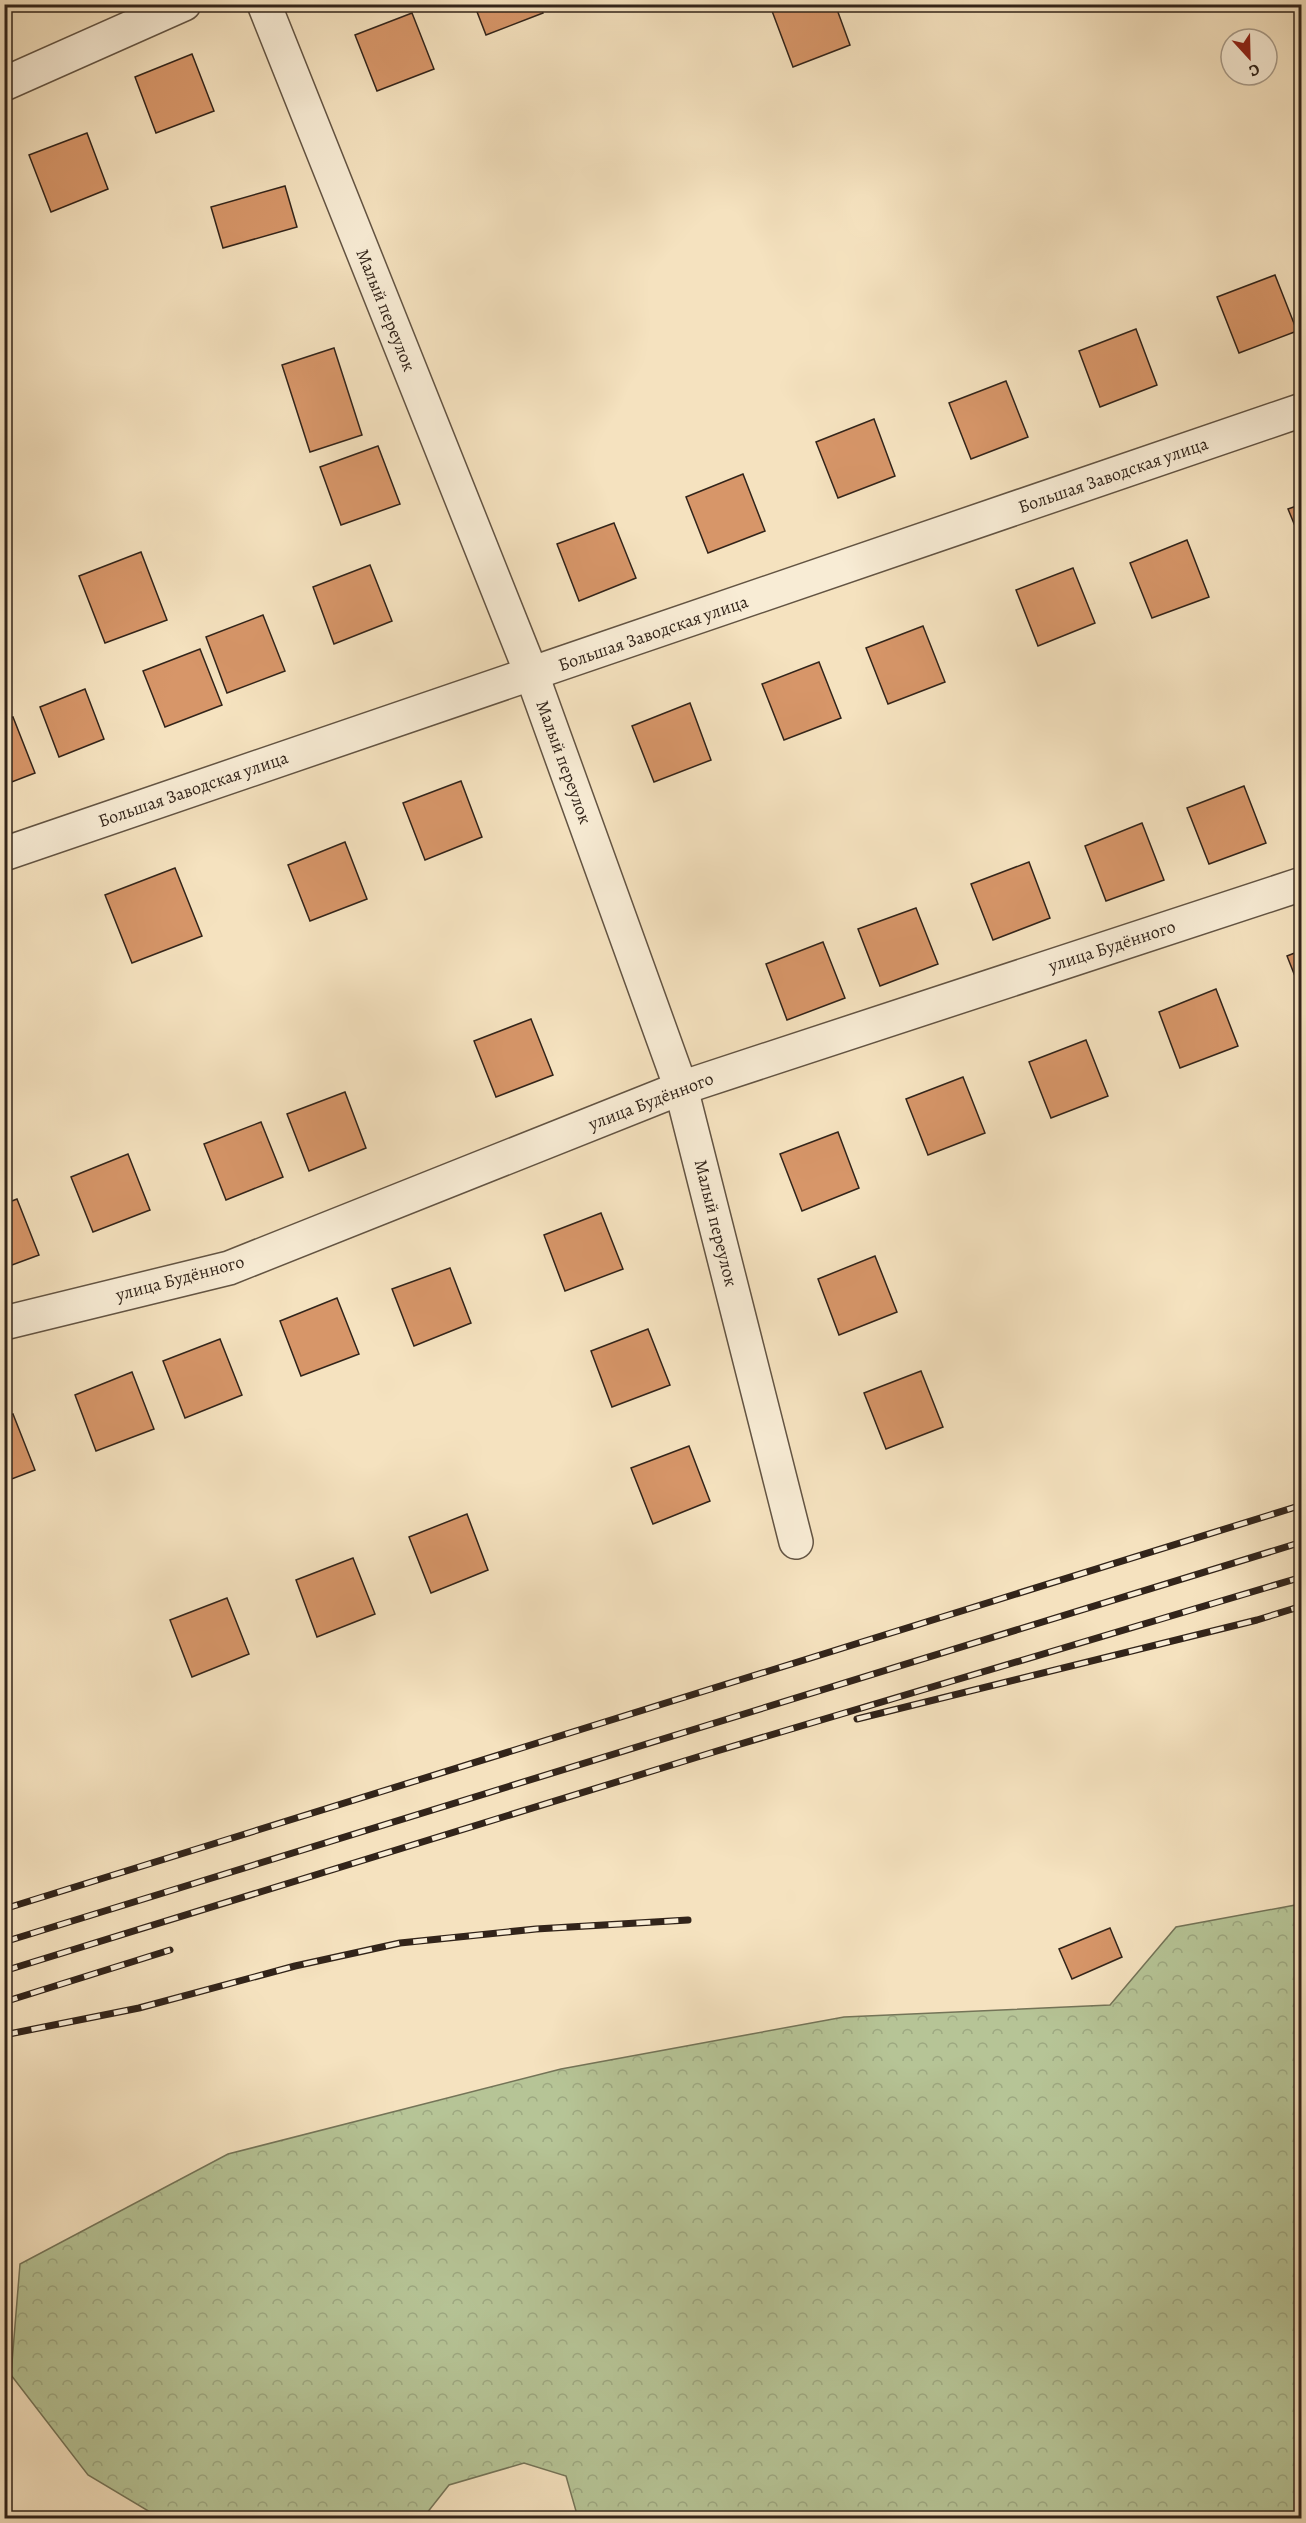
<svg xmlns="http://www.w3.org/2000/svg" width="1306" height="2523" font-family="Alegreya,serif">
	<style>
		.forest { fill: url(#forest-crowns); stroke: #747458; stroke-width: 1.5 }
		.building { fill: #d79669; stroke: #32241a; stroke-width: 1.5 }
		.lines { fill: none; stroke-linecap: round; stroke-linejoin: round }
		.minor-casing { stroke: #635443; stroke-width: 36 }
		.minor { stroke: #f8ecd5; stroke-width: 33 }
		.rail-casing { stroke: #32241a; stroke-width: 7 }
		.rail { stroke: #f8ecd5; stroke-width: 4.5; stroke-dasharray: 14; stroke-linecap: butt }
		.labels { text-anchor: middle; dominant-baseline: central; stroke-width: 4.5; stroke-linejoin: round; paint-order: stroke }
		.street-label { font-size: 18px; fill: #32241a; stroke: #f8ecd5 }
	</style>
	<defs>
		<pattern id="forest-crowns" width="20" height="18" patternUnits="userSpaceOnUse" patternTransform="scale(1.5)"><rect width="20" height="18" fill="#b6c496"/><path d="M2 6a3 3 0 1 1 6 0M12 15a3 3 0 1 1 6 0" fill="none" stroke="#9da881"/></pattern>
	</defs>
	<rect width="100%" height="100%" fill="#f5e2bf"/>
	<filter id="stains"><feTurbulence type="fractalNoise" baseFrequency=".00333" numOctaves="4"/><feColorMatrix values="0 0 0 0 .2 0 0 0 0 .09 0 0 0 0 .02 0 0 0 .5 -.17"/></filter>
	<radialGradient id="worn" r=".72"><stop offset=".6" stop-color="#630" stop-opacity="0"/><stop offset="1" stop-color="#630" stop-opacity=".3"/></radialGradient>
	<path class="forest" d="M1301,1904V2518H578L566,2476L524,2463L449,2485L423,2518H160L88,2475L11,2375L20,2264L228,2154L561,2069L844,2017L1110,2005L1176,1927Z"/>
	<g class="building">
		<path d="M474,4H540L543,13L486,35Z"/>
		<path d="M788,4H835L850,45L793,67L772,11Z"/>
		<path d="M412,13L434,69L377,91L355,35Z"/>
		<path d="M192,54L214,111L156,133L135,77Z"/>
		<path d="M87,133L108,189L51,212L29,155Z"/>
		<path d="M285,186L297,227L223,248L211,207Z"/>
		<path d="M1275,275L1297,331L1239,353L1217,297Z"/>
		<path d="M1136,329L1157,385L1100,407L1079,351Z"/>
		<path d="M334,348L362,435L310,452L282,365Z"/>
		<path d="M1006,381L1028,437L971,459L949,403Z"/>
		<path d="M874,419L895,476L838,498L816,442Z"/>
		<path d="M378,446L400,504L341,525L320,467Z"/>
		<path d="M743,474L765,531L708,553L686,497Z"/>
		<path d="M1302,504V543L1288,509Z"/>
		<path d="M614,523L636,578L579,601L557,544Z"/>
		<path d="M1187,540L1209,597L1152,618L1130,563Z"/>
		<path d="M141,552L167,620L105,643L79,576Z"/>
		<path d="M370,565L392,621L334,644L313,587Z"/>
		<path d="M1073,568L1095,623L1038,646L1016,590Z"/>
		<path d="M263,615L285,671L227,693L206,637Z"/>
		<path d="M923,626L945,682L888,704L866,648Z"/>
		<path d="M200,649L222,705L165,727L143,671Z"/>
		<path d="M819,662L841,718L784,740L762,684Z"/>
		<path d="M85,689L104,739L59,757L40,707Z"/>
		<path d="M690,703L711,760L654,782L632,726Z"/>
		<path d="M13,717L35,773L4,785V720Z"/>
		<path d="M461,781L482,837L425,860L403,803Z"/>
		<path d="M1244,786L1266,843L1209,864L1187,808Z"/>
		<path d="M1142,823L1164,880L1106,901L1085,846Z"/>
		<path d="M345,842L367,899L310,921L288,865Z"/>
		<path d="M1029,862L1050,918L993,940L971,884Z"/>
		<path d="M175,868L202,936L132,963L105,895Z"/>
		<path d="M916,908L938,964L880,986L858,929Z"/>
		<path d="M823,942L845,998L787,1020L766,964Z"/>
		<path d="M1302,950V994L1287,956Z"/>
		<path d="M1216,989L1238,1046L1180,1068L1159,1012Z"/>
		<path d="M531,1019L553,1075L496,1097L474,1041Z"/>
		<path d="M1086,1040L1108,1096L1051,1118L1029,1062Z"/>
		<path d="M963,1077L985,1133L928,1155L906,1099Z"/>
		<path d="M345,1092L366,1148L309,1171L287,1114Z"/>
		<path d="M261,1122L283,1177L226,1200L204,1144Z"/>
		<path d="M838,1132L859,1188L802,1211L780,1154Z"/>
		<path d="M128,1154L150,1210L93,1232L71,1177Z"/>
		<path d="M17,1199L39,1255L4,1268V1204Z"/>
		<path d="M601,1213L623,1269L565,1291L544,1235Z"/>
		<path d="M875,1256L897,1312L839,1335L818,1279Z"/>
		<path d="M450,1268L471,1323L414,1346L392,1289Z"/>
		<path d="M337,1298L359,1354L301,1376L280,1321Z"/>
		<path d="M648,1329L670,1385L612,1407L591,1351Z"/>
		<path d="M220,1339L242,1395L185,1418L163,1361Z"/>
		<path d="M921,1371L943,1427L886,1449L864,1393Z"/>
		<path d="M132,1372L154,1429L96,1451L75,1395Z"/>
		<path d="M13,1414L35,1470L4,1482V1417Z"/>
		<path d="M689,1446L710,1501L653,1524L631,1468Z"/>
		<path d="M467,1514L488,1570L431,1593L409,1537Z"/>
		<path d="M353,1558L375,1614L317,1637L296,1580Z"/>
		<path d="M227,1598L249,1654L192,1677L170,1620Z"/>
		<path d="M1110,1928L1122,1957L1072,1979L1059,1949Z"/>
	</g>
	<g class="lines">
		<g class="minor-casing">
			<g id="minor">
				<path d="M264,4L532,675L681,1088L796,1542"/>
				<path d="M4,84L184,4"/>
				<path d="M4,854L1302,410"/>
				<path d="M4,1323L229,1268L681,1088L1302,884"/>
			</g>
		</g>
		<use href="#minor" class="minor"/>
		<g class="rail-casing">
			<g id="rail">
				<path d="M857,1719L1257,1620L1302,1606"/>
				<path d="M4,1909L1302,1505"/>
				<path d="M4,1942L1302,1542"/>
				<path d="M4,1971L717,1751L1302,1577"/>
				<path d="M4,2002L170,1950"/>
				<path d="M4,2035L139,2008L295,1966L400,1943L536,1929L688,1920"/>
			</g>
		</g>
		<use href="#rail" class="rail"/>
	</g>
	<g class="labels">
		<g class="street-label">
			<text transform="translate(386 310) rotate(68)">Малый переулок</text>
			<text transform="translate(1113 475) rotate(-19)">Большая Заводская улица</text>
			<text transform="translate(653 633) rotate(-19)">Большая Заводская улица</text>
			<text transform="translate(564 762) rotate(70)">Малый переулок</text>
			<text transform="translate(193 789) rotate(-19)">Большая Заводская улица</text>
			<text transform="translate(1112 946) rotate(-18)">улица Будённого</text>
			<text transform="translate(651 1101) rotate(-21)">улица Будённого</text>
			<text transform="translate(716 1223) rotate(76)">Малый переулок</text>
			<text transform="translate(180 1278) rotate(-15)">улица Будённого</text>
		</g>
	</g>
	<rect width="1306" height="2523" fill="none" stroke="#f5e2bf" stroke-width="24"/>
	<rect x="6" y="6" width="1294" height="2511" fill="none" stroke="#32241a" stroke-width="3"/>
	<rect x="12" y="12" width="1282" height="2499" fill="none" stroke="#32241a" stroke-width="1.5"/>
	<g transform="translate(1249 57) rotate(158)"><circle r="28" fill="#f8ecd5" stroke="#a99c8a" stroke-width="1.5"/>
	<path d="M0-4.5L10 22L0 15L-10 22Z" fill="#8f2418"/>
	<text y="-9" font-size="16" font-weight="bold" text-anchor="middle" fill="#32241a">С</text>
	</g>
	<rect width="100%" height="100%" filter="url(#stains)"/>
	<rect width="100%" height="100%" fill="url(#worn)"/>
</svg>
